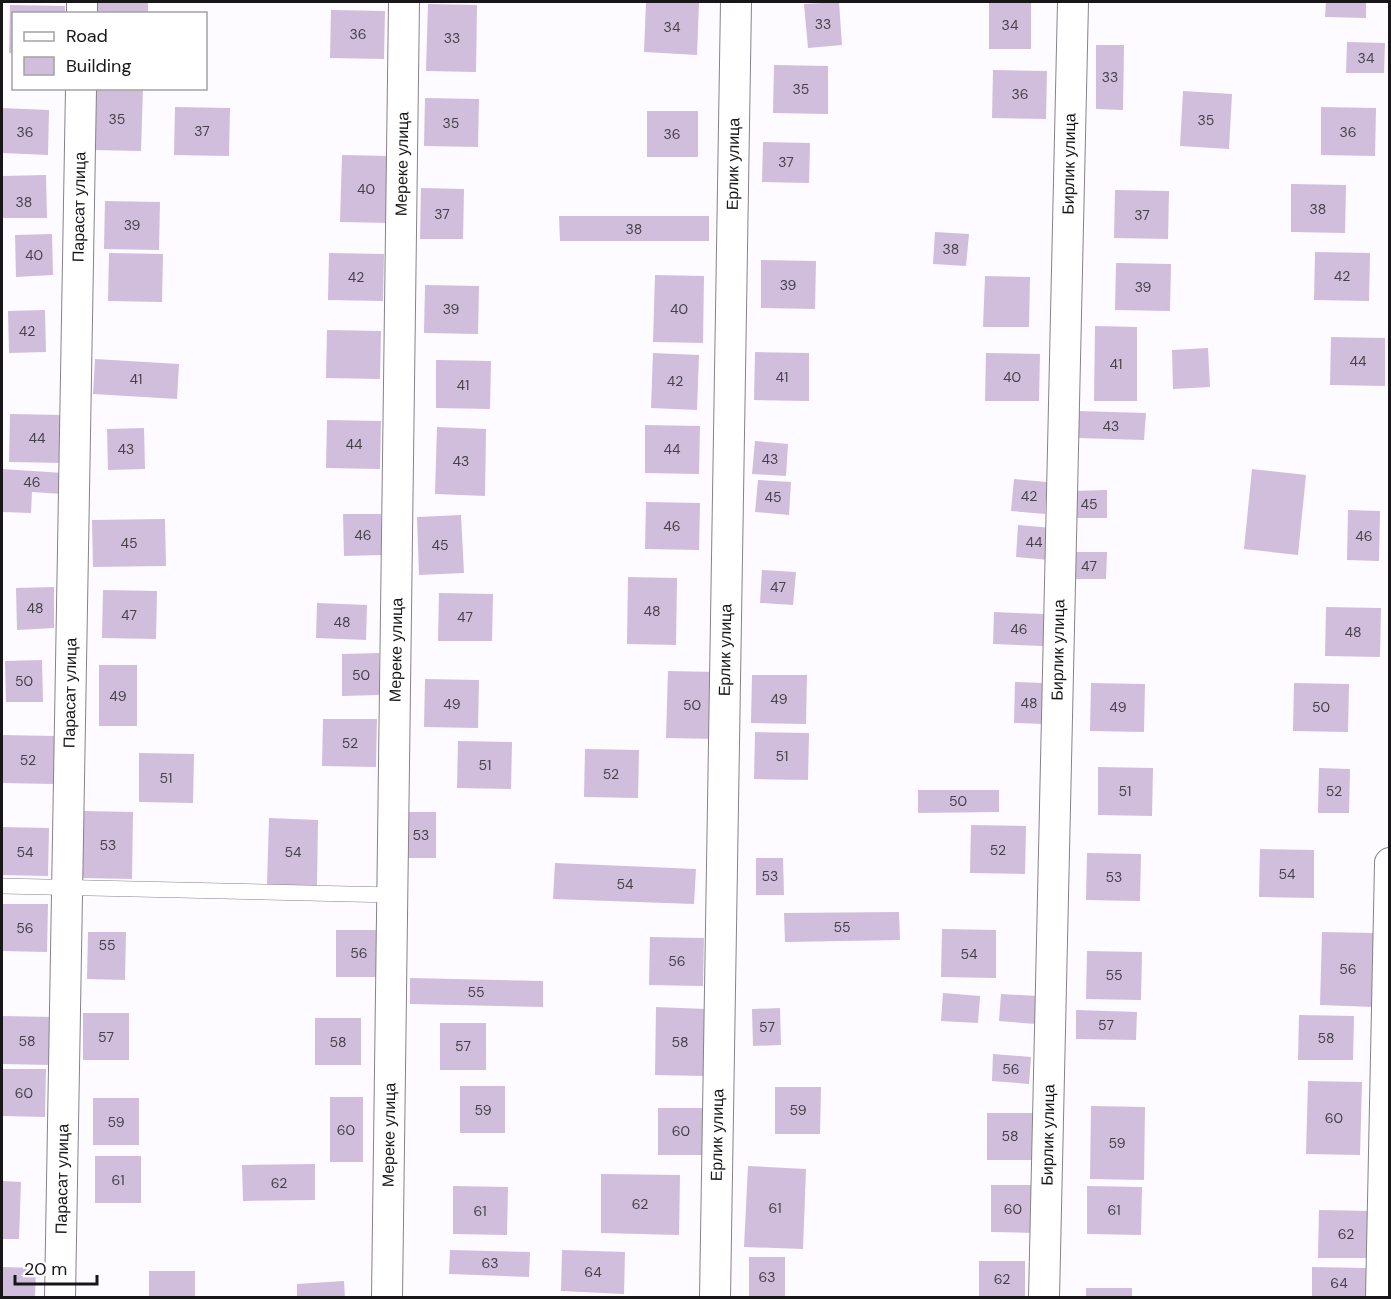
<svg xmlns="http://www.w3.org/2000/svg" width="1391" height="1299" font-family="'DM Sans',sans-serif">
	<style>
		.building { fill: #d1bedd }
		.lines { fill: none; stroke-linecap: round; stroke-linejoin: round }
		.service-casing { stroke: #87828a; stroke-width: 16 }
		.minor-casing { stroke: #87828a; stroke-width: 32 }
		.service { stroke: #fff; stroke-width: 15 }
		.minor { stroke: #fff; stroke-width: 30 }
		.labels { text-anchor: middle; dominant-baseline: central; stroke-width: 6; stroke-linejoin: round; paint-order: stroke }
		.number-label { font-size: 14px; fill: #46404a }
		.street-label { font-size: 16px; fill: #181619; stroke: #fff }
	</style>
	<rect width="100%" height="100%" fill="#fdfbff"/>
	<g class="building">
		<rect x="94" y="2" width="54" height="12"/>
		<path d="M646,2H699L697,55L644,52Z"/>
		<path d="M839,2L842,45L808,48L804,4Z"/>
		<rect x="989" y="2" width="42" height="47"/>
		<path d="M1326,2H1366V18L1325,17Z"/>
		<path d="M428,4L477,5L476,72L426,71Z"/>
		<path d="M10,5L65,6V14H14V53H9Z"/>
		<path d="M331,10L385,11L384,59L330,58Z"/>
		<path d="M1347,42L1385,43L1384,73H1346Z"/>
		<path d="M1096,45H1124L1123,110L1096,109Z"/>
		<path d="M774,65L828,66V114L773,113Z"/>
		<path d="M993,70L1047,71L1046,119L992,118Z"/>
		<path d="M93,88H143L141,151L92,150Z"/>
		<path d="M1183,91L1232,94L1229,149L1180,146Z"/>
		<path d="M425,98L479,99L478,147L424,146Z"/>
		<path d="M175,107L230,108L229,156L174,155Z"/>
		<path d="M1321,107L1376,108L1375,156L1321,155Z"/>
		<path d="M2,108L49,110L48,155L2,153Z"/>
		<rect x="647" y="111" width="51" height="46"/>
		<path d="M763,142L810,143L809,183L762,182Z"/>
		<path d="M342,155L391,156L390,223L340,222Z"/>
		<path d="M46,175L47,218H2V176Z"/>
		<path d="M1291,184L1346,185L1345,233L1291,232Z"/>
		<path d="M421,188L464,189L463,239H420Z"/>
		<path d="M1115,190L1169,191L1168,239L1114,238Z"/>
		<path d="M105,201L160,202L159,250L104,249Z"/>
		<path d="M559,216H709V241H560Z"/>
		<path d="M935,232L969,234L966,266L933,264Z"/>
		<path d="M52,234L53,275L16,277L15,235Z"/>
		<path d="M1315,252L1370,253L1369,301L1314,300Z"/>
		<path d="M109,253L163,254L162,302L108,301Z"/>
		<path d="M329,253L384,254L383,301L328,300Z"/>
		<path d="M761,260L816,261L815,309L761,308Z"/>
		<path d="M1116,263L1171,264L1170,311L1115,310Z"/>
		<path d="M655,275L704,276L703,343L653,342Z"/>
		<path d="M985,276L1030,277L1029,327H983Z"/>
		<path d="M425,285L479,286L478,334L424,333Z"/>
		<path d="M45,310L46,352L9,353L8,311Z"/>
		<path d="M1095,326L1137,327V401H1094Z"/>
		<path d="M327,330L381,331L380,379L326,378Z"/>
		<path d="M1331,337L1385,338V386L1330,385Z"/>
		<path d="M1208,348L1210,387L1173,389L1172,350Z"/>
		<path d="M755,352L809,353V401L754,400Z"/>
		<path d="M653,353L699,355L697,410L651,408Z"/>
		<path d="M986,353L1040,354L1039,401H985Z"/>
		<path d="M95,359L179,364L177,399L93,394Z"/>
		<path d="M436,360L491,361L490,409L436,408Z"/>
		<path d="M1078,411L1146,413L1144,440L1077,438Z"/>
		<path d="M10,414L64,415L63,463L9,462Z"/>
		<path d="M327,420L381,421L380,469L326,468Z"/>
		<path d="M645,425L700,426L699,474L645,473Z"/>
		<path d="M437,427L486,429L485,496L435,494Z"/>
		<path d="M144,428L145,469L108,470L107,429Z"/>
		<path d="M755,441L788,444L786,476L752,474Z"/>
		<path d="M2,469L63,473L62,494L32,492L31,513L2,512Z"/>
		<path d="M1252,469L1306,475L1298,555L1244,549Z"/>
		<path d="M1014,479L1047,482L1045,514L1011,511Z"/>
		<path d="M758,480L791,482L789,515L755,512Z"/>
		<path d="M1107,490V518H1071V491Z"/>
		<path d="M646,502L700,503L699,550L645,549Z"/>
		<path d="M1348,510L1380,511L1379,561L1347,560Z"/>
		<path d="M343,514H381L382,555L344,556Z"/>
		<path d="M461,515L464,573L419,575L417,517Z"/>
		<path d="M165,519L166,566L93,567L92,520Z"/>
		<path d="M1018,525L1052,528L1049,560L1016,557Z"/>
		<path d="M1072,552H1107L1106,579H1072Z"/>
		<path d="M762,570L796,572L793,605L760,603Z"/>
		<path d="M628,577L677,578L676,645L627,644Z"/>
		<path d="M54,587V628L17,630L16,588Z"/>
		<path d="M103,590L157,591L156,639L102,638Z"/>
		<path d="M439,593L493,594L492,641H438Z"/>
		<path d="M317,603L367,605L366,640L316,638Z"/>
		<path d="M1326,607L1381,608L1380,657L1325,656Z"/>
		<path d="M994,612L1044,614L1043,646L993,644Z"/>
		<path d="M379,653L380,695L342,696V654Z"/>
		<path d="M42,660L43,702H6L5,661Z"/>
		<rect x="99" y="665" width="38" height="61"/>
		<path d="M668,671L717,672L716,739L666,738Z"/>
		<path d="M752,675H807L806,724L751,723Z"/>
		<path d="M425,679L479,680L478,728L424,727Z"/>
		<path d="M1015,682L1044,683L1043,724L1014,723Z"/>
		<path d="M1091,683L1145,684L1144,732L1090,731Z"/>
		<path d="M1294,683L1349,684L1348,732L1293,731Z"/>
		<path d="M323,719H377L376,767L322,766Z"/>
		<path d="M755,732L809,733L808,780L754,779Z"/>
		<path d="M2,735L55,736L54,784L2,783Z"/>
		<path d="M458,741L512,742L511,789L457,788Z"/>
		<path d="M585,749L639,750L638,798L584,797Z"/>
		<path d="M139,753L194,754L193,803L139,802Z"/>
		<path d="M1098,767L1153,768L1152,816L1098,815Z"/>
		<path d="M1319,768L1350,769L1349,813H1318Z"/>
		<path d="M918,790H999V812L918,813Z"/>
		<path d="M84,811L133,812L132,879L82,878Z"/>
		<rect x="406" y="812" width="30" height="46"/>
		<path d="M269,818L318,820L317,887L267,885Z"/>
		<path d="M971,825L1026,826L1025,874L970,873Z"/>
		<path d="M2,827L49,828L48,876L2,875Z"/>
		<path d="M1260,849L1314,850V898L1259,897Z"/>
		<path d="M1087,853L1141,854L1140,901L1086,900Z"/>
		<path d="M756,858H783L784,895H756Z"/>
		<path d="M555,863L696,869L694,904L553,899Z"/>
		<path d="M2,904H48L47,952L2,951Z"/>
		<path d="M899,912L900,940L785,942L784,913Z"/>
		<path d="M942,929L996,930V978L941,977Z"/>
		<rect x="336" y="930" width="45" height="47"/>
		<path d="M88,932H126L125,980L87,979Z"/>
		<path d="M1322,932L1376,933L1374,1007L1320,1005Z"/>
		<path d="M650,937L704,938L703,986L649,985Z"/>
		<path d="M1087,951L1142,952L1141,1000L1086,999Z"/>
		<path d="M410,978L543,981V1007L410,1004Z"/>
		<path d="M943,993L980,996L978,1023L941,1021Z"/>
		<path d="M1001,994L1038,996L1036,1024L999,1021Z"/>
		<path d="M656,1007L706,1009L704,1076L655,1075Z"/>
		<path d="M780,1008L781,1045L753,1046L752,1009Z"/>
		<path d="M1076,1010L1137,1012L1136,1040L1076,1039Z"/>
		<rect x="83" y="1013" width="46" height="47"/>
		<path d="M1299,1015L1354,1016L1353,1060H1298Z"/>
		<path d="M2,1016L53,1017L52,1065L2,1064Z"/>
		<rect x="315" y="1018" width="46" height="47"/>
		<rect x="440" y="1023" width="46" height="47"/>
		<path d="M993,1054L1031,1057L1029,1084L992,1081Z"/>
		<path d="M2,1069H46L45,1117L2,1116Z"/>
		<path d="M1308,1081L1362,1082L1360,1155L1306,1154Z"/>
		<rect x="460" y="1086" width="45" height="47"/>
		<path d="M775,1087H821L820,1134H775Z"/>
		<rect x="330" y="1097" width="33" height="65"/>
		<rect x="93" y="1098" width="46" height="47"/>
		<path d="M1091,1106L1145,1107L1144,1180L1090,1179Z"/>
		<rect x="658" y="1108" width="46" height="47"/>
		<path d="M987,1113H1033L1032,1160H987Z"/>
		<rect x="95" y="1156" width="46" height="47"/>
		<path d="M315,1164V1200L243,1201L242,1165Z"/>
		<path d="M748,1166L806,1169L803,1249L744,1247Z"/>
		<path d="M601,1174L680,1175L679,1235L601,1233Z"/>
		<path d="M2,1181L21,1182L19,1239H2Z"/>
		<path d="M991,1185H1036V1233L991,1232Z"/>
		<path d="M453,1186L508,1187L507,1235L453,1234Z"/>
		<path d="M1087,1186L1142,1187L1141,1235L1087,1234Z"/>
		<path d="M1319,1210L1373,1211V1258H1318Z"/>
		<path d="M450,1250L530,1252L529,1277L449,1274Z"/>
		<path d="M562,1250L625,1252L624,1294L561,1291Z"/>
		<rect x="749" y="1257" width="36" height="41"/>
		<rect x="979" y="1261" width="46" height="37"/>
		<path d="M2,1267L36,1268L35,1298H2Z"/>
		<path d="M1312,1267L1366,1268V1298H1312Z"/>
		<rect x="149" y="1271" width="46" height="27"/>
		<path d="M344,1281L345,1298H297V1284Z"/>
		<rect x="1086" y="1288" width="46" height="10"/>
	</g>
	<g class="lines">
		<g class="service-casing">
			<path id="service" d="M2,886L393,895"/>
		</g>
		<g class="minor-casing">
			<g id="minor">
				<path d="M82,14V2"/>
				<path d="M60,1298L81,88"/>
				<path d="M387,1298L404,2"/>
				<path d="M715,1298L736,2"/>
				<path d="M1044,1298L1073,2"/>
				<path d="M1381,1298L1390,863"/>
			</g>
		</g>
		<use href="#service" class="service"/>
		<use href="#minor" class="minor"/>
	</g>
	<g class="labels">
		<g class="number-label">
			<text x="823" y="24">33</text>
			<text x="1010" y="25">34</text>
			<text x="672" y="27">34</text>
			<text x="358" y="34">36</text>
			<text x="452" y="38">33</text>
			<text x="1366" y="58">34</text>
			<text x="1110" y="77">33</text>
			<text x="801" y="89">35</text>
			<text x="1020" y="94">36</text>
			<text x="117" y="119">35</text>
			<text x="1206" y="120">35</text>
			<text x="451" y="123">35</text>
			<text x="202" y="131">37</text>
			<text x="25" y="132">36</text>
			<text x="1348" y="132">36</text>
			<text x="672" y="134">36</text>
			<text x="786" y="162">37</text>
			<text x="366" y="189">40</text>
			<text x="24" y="202">38</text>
			<text x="1318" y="209">38</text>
			<text x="442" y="214">37</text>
			<text x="1142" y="215">37</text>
			<text x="132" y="225">39</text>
			<text x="634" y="229">38</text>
			<text x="951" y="249">38</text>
			<text x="34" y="255">40</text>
			<text x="1342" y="276">42</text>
			<text x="356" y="277">42</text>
			<text x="788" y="285">39</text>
			<text x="1143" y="287">39</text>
			<text x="451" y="309">39</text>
			<text x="679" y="309">40</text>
			<text x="27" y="331">42</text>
			<text x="1358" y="361">44</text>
			<text x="1116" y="364">41</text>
			<text x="782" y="377">41</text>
			<text x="1012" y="377">40</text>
			<text x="136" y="379">41</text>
			<text x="675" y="381">42</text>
			<text x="463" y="385">41</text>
			<text x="1111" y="426">43</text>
			<text x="37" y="438">44</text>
			<text x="354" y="444">44</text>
			<text x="126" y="449">43</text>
			<text x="672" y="449">44</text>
			<text x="770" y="459">43</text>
			<text x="461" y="461">43</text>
			<text x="32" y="482">46</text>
			<text x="1029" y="496">42</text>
			<text x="773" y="497">45</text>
			<text x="1089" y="504">45</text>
			<text x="672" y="526">46</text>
			<text x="363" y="535">46</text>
			<text x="1364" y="536">46</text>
			<text x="1034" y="542">44</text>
			<text x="129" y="543">45</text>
			<text x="440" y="545">45</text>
			<text x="1089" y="566">47</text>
			<text x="778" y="587">47</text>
			<text x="35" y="608">48</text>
			<text x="652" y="611">48</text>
			<text x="129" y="615">47</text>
			<text x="465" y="617">47</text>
			<text x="342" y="622">48</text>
			<text x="1019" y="629">46</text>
			<text x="1353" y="632">48</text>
			<text x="361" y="675">50</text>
			<text x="24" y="681">50</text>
			<text x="118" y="696">49</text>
			<text x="779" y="699">49</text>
			<text x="1029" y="703">48</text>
			<text x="452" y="704">49</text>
			<text x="692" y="705">50</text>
			<text x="1118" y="707">49</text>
			<text x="1321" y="707">50</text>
			<text x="350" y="743">52</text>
			<text x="782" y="756">51</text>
			<text x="28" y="760">52</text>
			<text x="485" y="765">51</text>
			<text x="611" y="774">52</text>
			<text x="166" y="778">51</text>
			<text x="1125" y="791">51</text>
			<text x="1334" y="791">52</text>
			<text x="958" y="801">50</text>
			<text x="421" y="835">53</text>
			<text x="108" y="845">53</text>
			<text x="998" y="850">52</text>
			<text x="25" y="852">54</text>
			<text x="293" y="852">54</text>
			<text x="1287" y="874">54</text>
			<text x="770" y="876">53</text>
			<text x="1114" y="877">53</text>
			<text x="625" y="884">54</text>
			<text x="842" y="927">55</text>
			<text x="25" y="928">56</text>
			<text x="107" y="945">55</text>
			<text x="359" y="953">56</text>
			<text x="969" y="954">54</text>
			<text x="677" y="961">56</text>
			<text x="1348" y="969">56</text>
			<text x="1114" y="975">55</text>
			<text x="476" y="992">55</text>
			<text x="1106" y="1025">57</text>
			<text x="767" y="1027">57</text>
			<text x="106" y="1037">57</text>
			<text x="1326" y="1038">58</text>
			<text x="27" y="1041">58</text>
			<text x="338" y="1042">58</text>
			<text x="680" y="1042">58</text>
			<text x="463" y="1046">57</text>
			<text x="1011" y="1069">56</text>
			<text x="24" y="1093">60</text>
			<text x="483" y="1110">59</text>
			<text x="798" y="1110">59</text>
			<text x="1334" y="1118">60</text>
			<text x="116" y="1122">59</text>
			<text x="346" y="1130">60</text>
			<text x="681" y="1131">60</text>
			<text x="1010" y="1136">58</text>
			<text x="1117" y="1143">59</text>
			<text x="118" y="1180">61</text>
			<text x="279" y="1183">62</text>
			<text x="640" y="1204">62</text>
			<text x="775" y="1208">61</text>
			<text x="1013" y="1209">60</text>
			<text x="1114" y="1210">61</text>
			<text x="480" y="1211">61</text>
			<text x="1346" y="1234">62</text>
			<text x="490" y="1263">63</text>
			<text x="593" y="1272">64</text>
			<text x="767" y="1277">63</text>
			<text x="1002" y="1279">62</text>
			<text x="1339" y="1283">64</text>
		</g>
		<g class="street-label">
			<text transform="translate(402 164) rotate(-89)">Мереке улица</text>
			<text transform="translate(733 164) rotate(-89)">Ерлик улица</text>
			<text transform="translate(1069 164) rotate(-89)">Бирлик улица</text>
			<text transform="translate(79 207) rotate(-89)">Парасат улица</text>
			<text transform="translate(396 650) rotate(-89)">Мереке улица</text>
			<text transform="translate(725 650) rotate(-89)">Ерлик улица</text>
			<text transform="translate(1058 650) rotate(-89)">Бирлик улица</text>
			<text transform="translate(70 693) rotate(-89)">Парасат улица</text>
			<text transform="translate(389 1135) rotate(-89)">Мереке улица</text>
			<text transform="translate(717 1135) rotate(-89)">Ерлик улица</text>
			<text transform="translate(1048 1135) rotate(-89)">Бирлик улица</text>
			<text transform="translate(62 1179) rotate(-89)">Парасат улица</text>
		</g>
	</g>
	<rect width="1391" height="1299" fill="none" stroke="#181619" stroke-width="6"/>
	<rect x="12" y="12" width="195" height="78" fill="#ffffff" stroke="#a3a2a3" stroke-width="1.5"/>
	<rect x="24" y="32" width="30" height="9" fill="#ffffff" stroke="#a3a2a3" stroke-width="1.5"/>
	<text x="66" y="42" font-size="18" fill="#181619">Road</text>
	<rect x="24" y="57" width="30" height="18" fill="#d1bedd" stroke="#a3a2a3" stroke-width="1.5"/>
	<text x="66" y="72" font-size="18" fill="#181619">Building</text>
	<path d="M15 1275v9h82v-9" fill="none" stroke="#181619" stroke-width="3"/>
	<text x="24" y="1275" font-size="18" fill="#181619" stroke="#ffffff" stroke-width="4.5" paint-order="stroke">20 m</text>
</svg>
